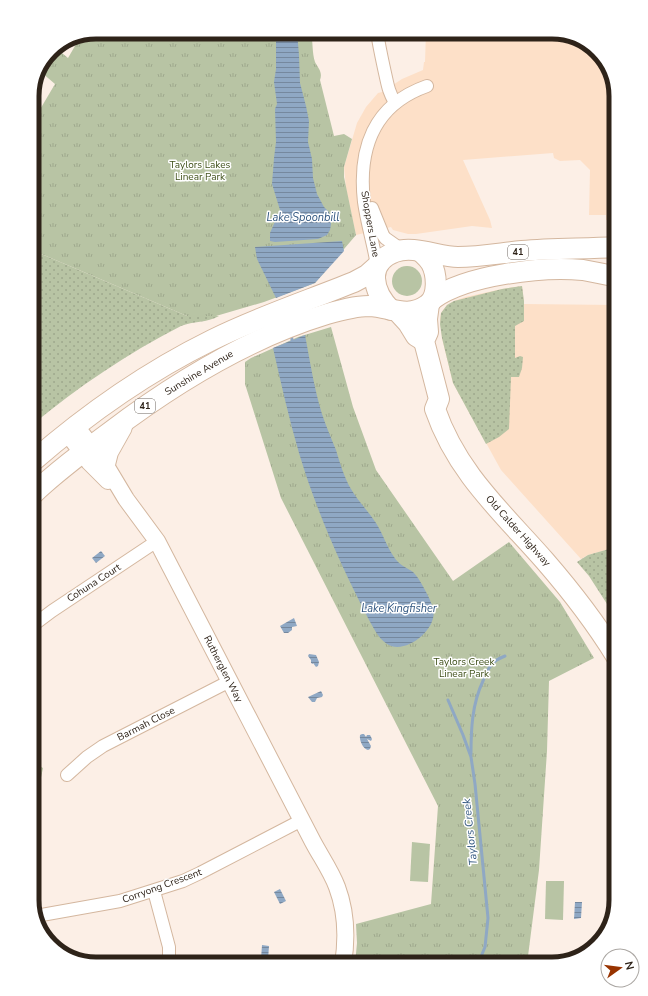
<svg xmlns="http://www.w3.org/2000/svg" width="648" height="996" font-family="'Nunito Sans',sans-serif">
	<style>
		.built { fill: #fde0c8 }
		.grass { fill: url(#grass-dots) }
		.park { fill: url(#park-tufts) }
		.garden { fill: #b8c4a4 }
		.water { fill: url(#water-rules) }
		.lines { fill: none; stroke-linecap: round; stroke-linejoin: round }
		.stream { stroke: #8fa8c4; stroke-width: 3 }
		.minor-casing { stroke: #d4b79f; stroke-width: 14 }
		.tertiary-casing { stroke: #d4b79f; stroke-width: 18 }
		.primary-casing { stroke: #d4b79f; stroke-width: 22 }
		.minor { stroke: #fff; stroke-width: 12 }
		.tertiary { stroke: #fff; stroke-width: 16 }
		.primary { stroke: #fff; stroke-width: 20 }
		.labels { text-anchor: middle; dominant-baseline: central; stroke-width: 3; stroke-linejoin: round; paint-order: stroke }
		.shield { fill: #fff; stroke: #6d655e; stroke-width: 1 }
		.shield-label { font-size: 9px; font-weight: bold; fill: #2e2319 }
		.park-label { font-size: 10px; fill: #40511b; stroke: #fff }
		.street-label { font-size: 10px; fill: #2e2319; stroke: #fff }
		.water-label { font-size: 11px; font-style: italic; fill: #325780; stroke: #fff }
		.rim { fill: none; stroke: #2e2319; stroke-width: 5 }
	</style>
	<defs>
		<pattern id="grass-dots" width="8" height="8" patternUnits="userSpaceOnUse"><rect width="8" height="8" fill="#b8c4a4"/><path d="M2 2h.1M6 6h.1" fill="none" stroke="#9ea88d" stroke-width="1.8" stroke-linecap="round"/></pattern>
		<pattern id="park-tufts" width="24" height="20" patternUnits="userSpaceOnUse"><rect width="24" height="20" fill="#b8c4a4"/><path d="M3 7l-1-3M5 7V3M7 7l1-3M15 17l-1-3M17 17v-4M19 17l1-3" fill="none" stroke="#9ea88d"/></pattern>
		<pattern id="water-rules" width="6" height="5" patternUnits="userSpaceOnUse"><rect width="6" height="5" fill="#8fa8c4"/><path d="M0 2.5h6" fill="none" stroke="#75889e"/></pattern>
	</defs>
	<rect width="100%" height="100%" fill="#fcefe6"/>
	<g class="built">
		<path d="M426,32H556L587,43L609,67L616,96V220H606V215H589L590,170L580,160L560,161L554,158L553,153L463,160L490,220L492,228L472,226L416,234H408L393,230L391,227L356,235L346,188L344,167L357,123L366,107L378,93L382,92L402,79L423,70L424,62H425Z"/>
		<path d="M522,286L524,304L616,305V547L588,555L581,559L501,470L453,383L442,338L440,319L441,313L447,305L454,301L465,297L502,289Z"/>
	</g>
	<g class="grass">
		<path d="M32,250L187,316H219C207,323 193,321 181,326C128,353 78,387 32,425Z"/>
		<path d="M522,286L524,301V321L515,326V358L520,356L523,357L522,368L519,377H511L509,429L499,437L486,444L453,383L442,338L440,324L441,313L447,305L454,301L502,289Z"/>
		<path d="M616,547V618L589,576L577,562L588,555Z"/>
	</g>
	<g class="park">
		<path d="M96,32H311C313,41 312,53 315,62C318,68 323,72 320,80L334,136L344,134L352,139L344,167V177L356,235L315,283L264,302L216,316H187L32,250V123L55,84L41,72L51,51L56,48L68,58L79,39Z"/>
		<path d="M331,327L353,407L376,470L453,581L509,542L560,602L594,658L549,681L547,751L539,870L527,964H355L357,943L356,924L431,904L438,806L281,498L245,384V362L251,358L298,337Z"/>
		<path d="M32,762L43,768L40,782L32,783Z"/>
	</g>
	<g class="garden">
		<circle cx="407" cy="281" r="15"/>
		<path d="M412,842L430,844L428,882L410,881Z"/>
		<path d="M546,881H564L563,920L545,919Z"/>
	</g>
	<g class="water">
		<path d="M276,32H297L299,55L300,83L306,106L309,121L308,142L312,159L313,178L317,194L324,207L329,212L331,224L330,230L327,235L318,239L275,242L270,241V233L280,210L272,184L274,158L276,142L275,109L277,104L274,82L276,69Z"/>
		<path d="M342,241L344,251L315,283L276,298L257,259L255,247Z"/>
		<path d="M305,335C310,361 314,388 322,414C326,426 331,438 336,450C340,463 344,477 351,489C358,501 368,511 376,523C383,534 387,547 394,557C399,565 406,567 413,572C419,577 431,600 433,608C439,629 405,656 387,644C378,638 373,627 368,618C341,566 316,510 299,453C289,419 281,383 273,348Z"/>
		<path d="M101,551L105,556L96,563L92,558Z"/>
		<path d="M294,618L297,626L292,627V630L288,633H284L280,626Z"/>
		<path d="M309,654L316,655L319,662L318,666L316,667L313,663V664L311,663V660L308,656Z"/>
		<path d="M321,691L323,695L322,697L317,698L315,702H312L308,697Z"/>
		<path d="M362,734H364L366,737L367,735H370L372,739L371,741L367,739L371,746L370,749L368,750C363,749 359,740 360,735Z"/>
		<path d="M280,889L286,901L280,904L274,892Z"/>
		<path d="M575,902H582L581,918L574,919Z"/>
		<path d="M262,945L269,946L268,960L261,959Z"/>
	</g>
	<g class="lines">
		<g class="stream">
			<path d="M291,333L292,340"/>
			<path d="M448,700L463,735L471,757L475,784L488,918L485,947L478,964"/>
			<path d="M471,754C471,729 472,704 483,681C485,675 488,669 492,664C495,660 500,658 505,656"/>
		</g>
		<g class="minor-casing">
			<g id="minor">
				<path d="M377,32C379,46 382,59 385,73C388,86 388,90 395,103"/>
				<path d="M372,208L383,235L385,238L402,250"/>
				<path d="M377,266C374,245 367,224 364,202C358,149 373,105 427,86"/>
				<path d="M32,626L52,611L157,541"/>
				<path d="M67,775L87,757L103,746L230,681"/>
				<path d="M154,891L169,947V964"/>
				<path d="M36,916L120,901L183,881L200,873L302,820"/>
			</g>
		</g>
		<g class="tertiary-casing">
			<g id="tertiary">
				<path d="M76,426L105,464L126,499L157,541L313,842C321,857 331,871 337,887C346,911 347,939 343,964"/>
				<path d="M67,433L89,462L108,481"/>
			</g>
		</g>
		<g class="primary-casing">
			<g id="primary">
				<path d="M433,299C466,275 542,266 583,270C594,272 605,274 616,277"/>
				<path d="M429,304L427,319L428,332L424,341L439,399L435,409C457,473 502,512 545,561C571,591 595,622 616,656"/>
				<path d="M391,310C373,292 365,263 395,252C413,245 439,257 458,257C480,257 501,253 522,251C553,248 585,249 616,247"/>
				<path d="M397,311L408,323L416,336L424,341"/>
				<path d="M32,462C86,415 147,372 212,340C258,317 307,301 354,282L367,275L376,267"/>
				<path d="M105,464L108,452L122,427"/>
				<path d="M32,495C56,472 83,452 110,432C176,382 248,338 327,314C341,310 355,306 369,306C391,307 407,319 427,305C439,297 437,274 431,263C428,258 424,255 421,252"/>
			</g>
		</g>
		<use href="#minor" class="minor"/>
		<use href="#tertiary" class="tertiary"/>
		<use href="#primary" class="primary"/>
	</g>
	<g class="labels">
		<g class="shield">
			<rect x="508" y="245" width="20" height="14" rx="3"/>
			<rect x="135" y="399" width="20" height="14" rx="3"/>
		</g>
		<g class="shield-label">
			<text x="518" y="252">41</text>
			<text x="145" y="406">41</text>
		</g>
		<g class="park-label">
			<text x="200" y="165">Taylors Lakes<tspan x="200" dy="12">Linear Park</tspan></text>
			<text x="464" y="662">Taylors Creek<tspan x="464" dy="12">Linear Park</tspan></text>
		</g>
		<g class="street-label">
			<text transform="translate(370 224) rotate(80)">Shoppers Lane</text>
			<text transform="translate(199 373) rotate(-31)">Sunshine Avenue</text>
			<text transform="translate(518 531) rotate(48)">Old Calder Highway</text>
			<text transform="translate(94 583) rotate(-33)">Cohuna Court</text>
			<text transform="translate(223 669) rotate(63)">Rutherglen Way</text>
			<text transform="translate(146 724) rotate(-27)">Barmah Close</text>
			<text transform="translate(162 886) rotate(-20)">Corryong Crescent</text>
		</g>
		<g class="water-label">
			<text x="303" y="217">Lake Spoonbill</text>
			<text x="399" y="608">Lake Kingfisher</text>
			<text transform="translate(470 832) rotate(-96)">Taylors Creek</text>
		</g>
	</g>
	<path d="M0 0H648V996H0ZM96 39H552A57 57 0 0 1 609 96V900A57 57 0 0 1 552 957H96A57 57 0 0 1 39 900V96A57 57 0 0 1 96 39Z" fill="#fff" fill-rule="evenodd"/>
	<path class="rim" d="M96 39H552A57 57 0 0 1 609 96V900A57 57 0 0 1 552 957H96A57 57 0 0 1 39 900V96A57 57 0 0 1 96 39Z"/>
	<g transform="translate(620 968) rotate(76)"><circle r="19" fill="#ffffff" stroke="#aba7a3"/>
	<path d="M0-3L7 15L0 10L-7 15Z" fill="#983300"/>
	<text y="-6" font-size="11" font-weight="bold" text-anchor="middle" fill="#2e2319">N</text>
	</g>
</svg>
